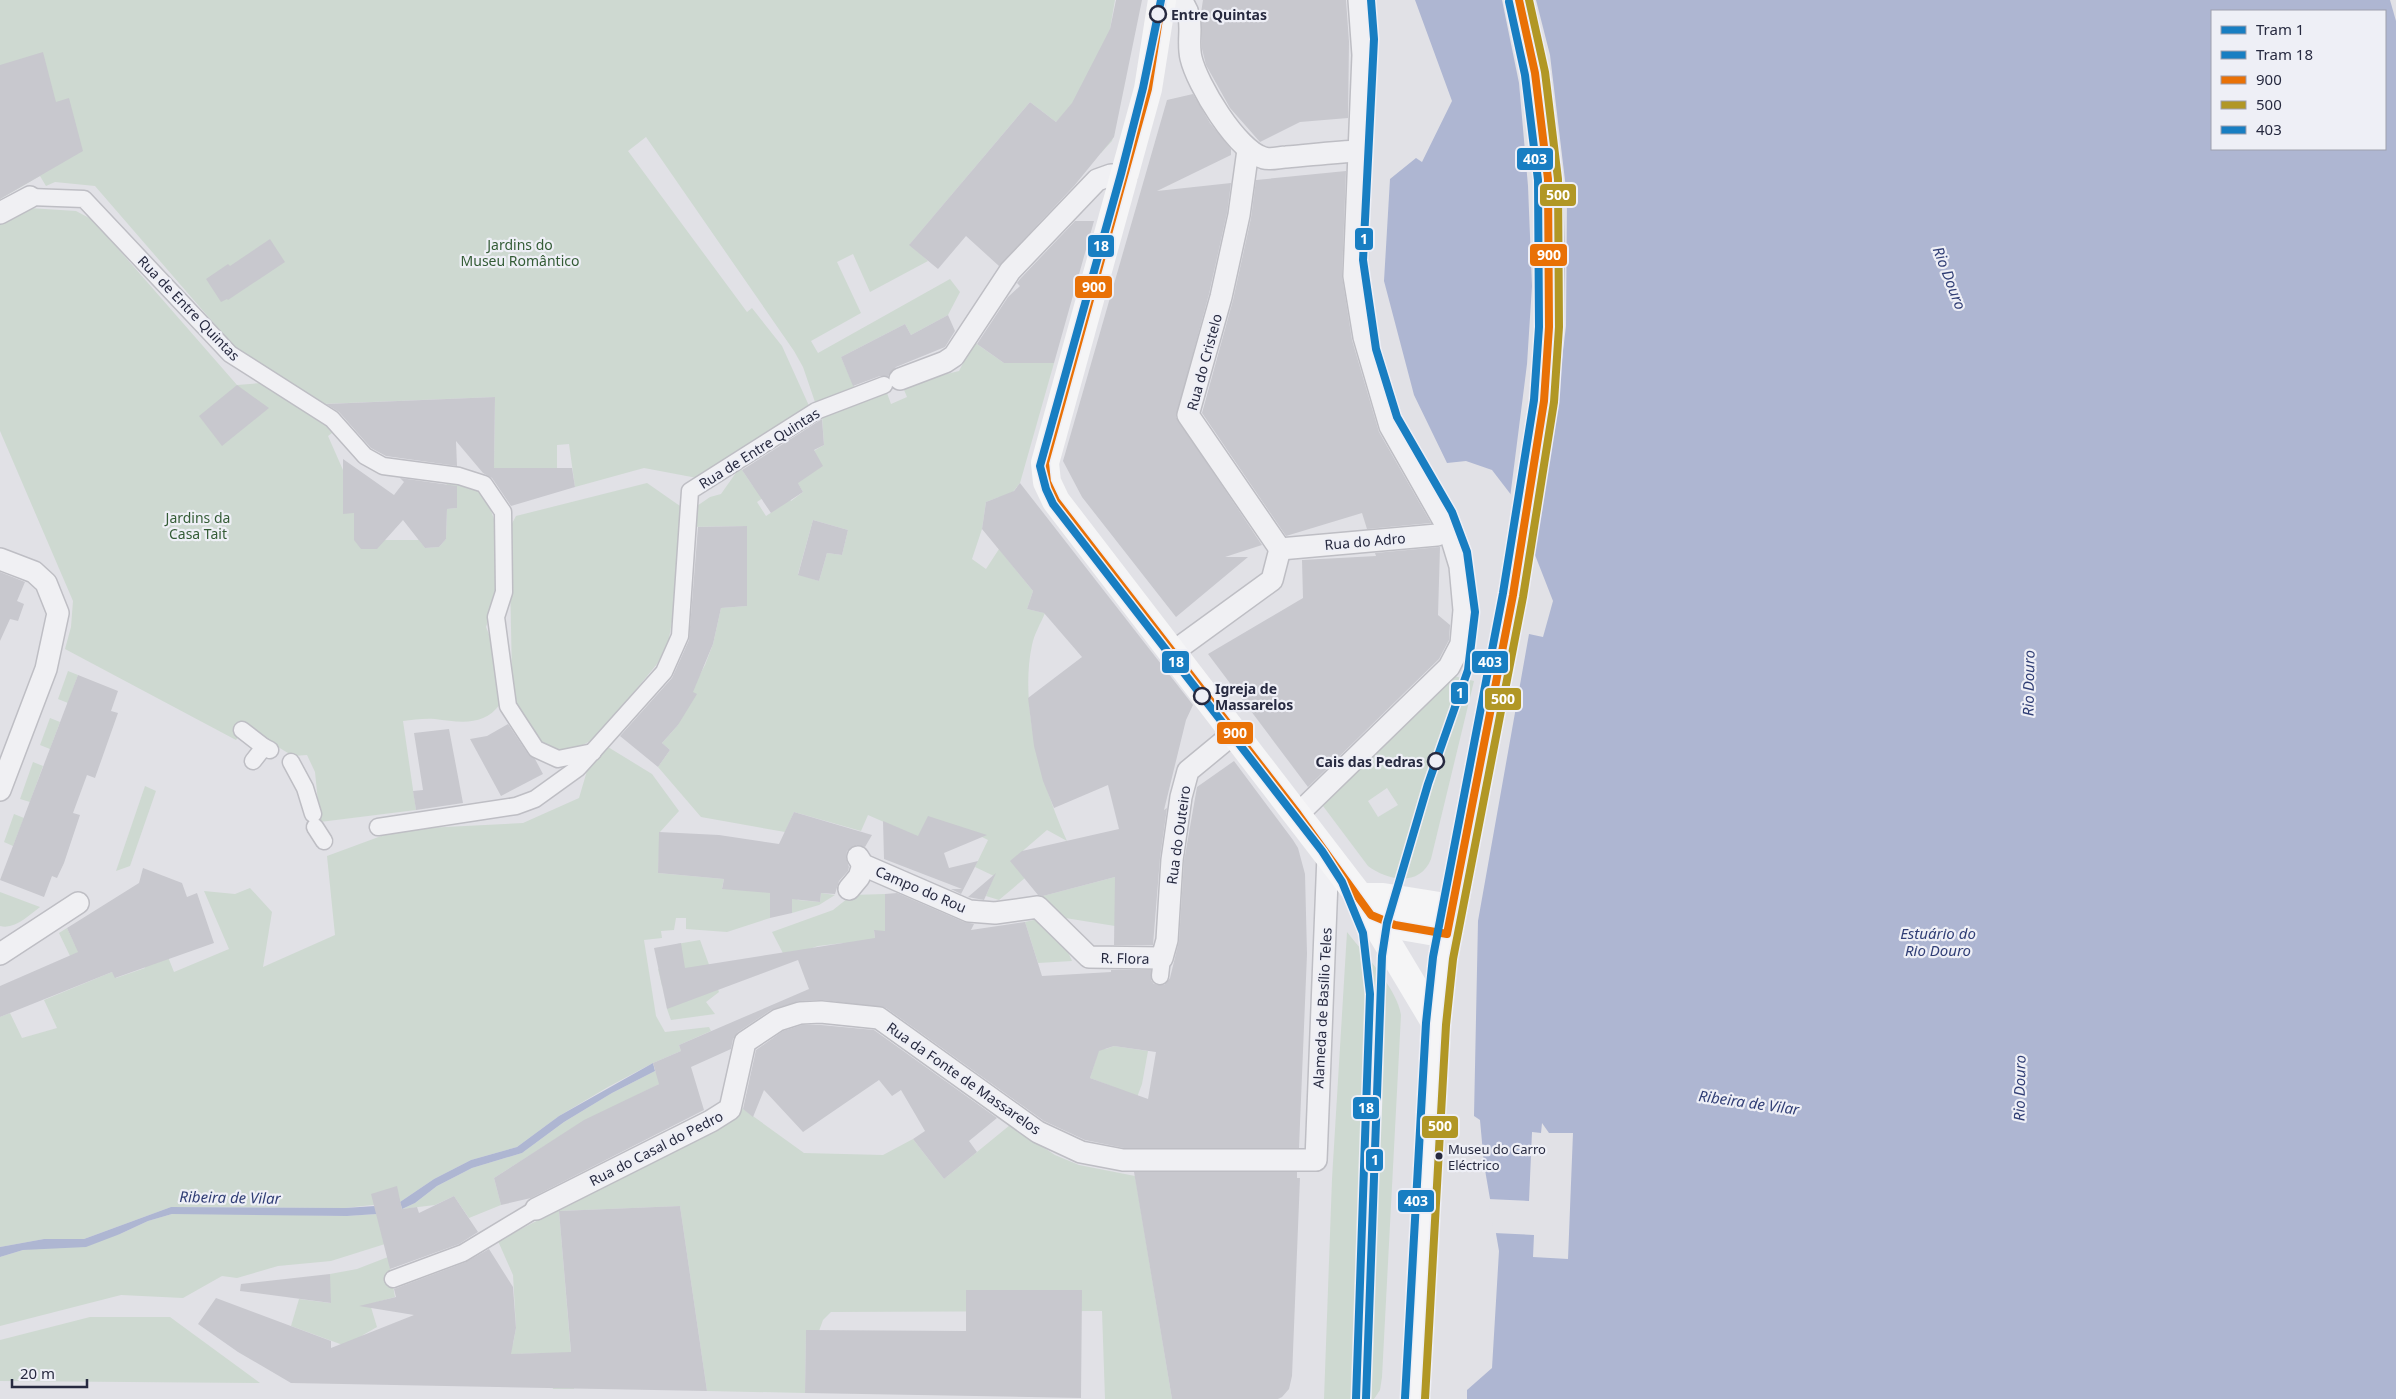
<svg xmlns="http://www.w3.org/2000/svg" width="2396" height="1399" font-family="'Noto Sans',sans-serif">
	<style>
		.green { fill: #ced9d1; fill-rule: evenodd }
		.water { fill: #aeb6d2; fill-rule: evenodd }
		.pier { fill: #e1e1e6 }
		.building { fill: #c8c8ce; fill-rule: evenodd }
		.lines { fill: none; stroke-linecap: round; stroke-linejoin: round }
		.pedestrian-casing { stroke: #bebec4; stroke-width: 19 }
		.minor-casing { stroke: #bebec4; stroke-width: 24 }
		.primary-casing { stroke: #bdbec4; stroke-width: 30 }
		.pedestrian { stroke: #f0f0f3; stroke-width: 16 }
		.minor { stroke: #f0f0f3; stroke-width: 21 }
		.secondary { stroke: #f5f5f6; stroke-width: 28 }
		.primary { stroke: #f5f5f6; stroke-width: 28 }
		.bus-1-casing { stroke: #eeeff6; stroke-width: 11 }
		.bus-2-casing { stroke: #eeeff6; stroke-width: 11 }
		.bus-3-casing { stroke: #eeeff6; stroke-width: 11 }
		.bus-1 { stroke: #e97106; stroke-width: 8 }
		.bus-2 { stroke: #b19725; stroke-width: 8 }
		.bus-3 { stroke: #187ec2; stroke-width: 8 }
		.tram-1-casing { stroke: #eeeff6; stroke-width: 11 }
		.tram-2-casing { stroke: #eeeff6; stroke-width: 11 }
		.tram-1 { stroke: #187ec2; stroke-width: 8 }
		.tram-2 { stroke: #187ec2; stroke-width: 8 }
		.stop-dot { fill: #eeeff6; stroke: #272a40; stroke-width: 2.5 }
		.bus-dot { fill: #272a40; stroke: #eeeff6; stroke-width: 2 }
		.labels { text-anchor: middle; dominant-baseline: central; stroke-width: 4.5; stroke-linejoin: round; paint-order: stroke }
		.bus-label { font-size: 13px; fill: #272a40; stroke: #eeeff6; text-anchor: start }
		.stop-label { font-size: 14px; font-weight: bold; fill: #272a40; stroke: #eeeff6; text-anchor: start }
		.park-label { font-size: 14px; fill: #345c36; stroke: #eeeff6 }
		.street-label { font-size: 14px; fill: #272a40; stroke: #eeeff6 }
		.water-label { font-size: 15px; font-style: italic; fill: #303e75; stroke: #eeeff6 }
		.line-badge { stroke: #eeeff6; stroke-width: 2 }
		.badge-label { font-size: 14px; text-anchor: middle; font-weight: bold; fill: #fff }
	</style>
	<rect width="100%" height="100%" fill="#e1e1e6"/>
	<g class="green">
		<path d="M0,0H1115L1110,29L1115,130L1112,141L1101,153L1062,116L1056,122L1030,102L910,244L928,261L870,292L853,254L837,262L861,313L811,341L818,353L950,279L960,292L948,315L911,335L905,324L841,357L855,389L816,405L803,367L794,351L646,137L628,151L747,312L752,308L782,346L810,408L697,478L644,468L575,487L569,444L557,445V468H494L495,397L323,404L237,350L95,186L55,182L46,186L40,176L0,199Z"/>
		<path d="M29,208L76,211L93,220L237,385L261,383L336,430L328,436L343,470V513H354V540H419L425,548L439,547L446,539L447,509L457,508V492L446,493L447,478L476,487L488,502L494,519L498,578L496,597L486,627L493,644L500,704C484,727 459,722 435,719C424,718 413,720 403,721L416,810L320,822L315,772L307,755L293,756L245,727L236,740L65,649L71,627L73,601L0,431V224Z"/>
		<path d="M974,342L1004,363H1054L1020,483L1005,502L999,497L986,502L982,529L972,559L986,569L999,549L1033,591L1027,609L1045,613C1041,623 1034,634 1032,645C1019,705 1042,786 1067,841L1047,830L1011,861L1025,878L999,900L986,896L994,876L975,867L988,840L964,828L918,837L868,815L861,831L794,812L785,832L701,817L658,767L670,750L662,743L678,725L691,691L705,665L713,644L721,608L747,606V526L691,527L694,508L710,497L721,494L740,467L753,486L824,445L822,416L887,393L891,404L907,397L902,385L959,371ZM791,471L803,492L791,501L778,479ZM772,492L781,506L766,516L757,502ZM813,520L848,530L842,555L827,553L819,581L798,574Z"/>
		<path d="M647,483L680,506L676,599L668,644L657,664L596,738L577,748L561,750L545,746L517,711L512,677L509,529L516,516Z"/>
		<path d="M68,671L78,675L68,703L58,699Z"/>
		<path d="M1454,676L1474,681L1431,859C1420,887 1388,881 1368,866L1320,802ZM1387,788L1398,805L1378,817L1368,801Z"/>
		<path d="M50,718L60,722L50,749L40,745Z"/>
		<path d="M608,747L652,774L679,811L660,832L658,873L724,879L722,888H770V918L727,932L686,929V918H676L674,930L661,931L662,938L644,940L656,1016L665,1032L709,1027L711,1031L679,1045L681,1051L653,1063L608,1087L559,1116L517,1147L471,1160L434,1179L400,1202L345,1208L171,1207L84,1239H44L0,1247V1017L10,1013L22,1038L57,1028L44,1000L112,972L116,978L145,968L143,961L166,952L174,972L229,949L204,891L235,894L250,888L272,912L263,967L335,935L327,856L384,835L425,828L523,823L579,798L589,764Z"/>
		<path d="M33,762L43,766L30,802L20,799Z"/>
		<path d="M145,786L156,791L130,866L116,871Z"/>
		<path d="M14,814L24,818L13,846L4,842Z"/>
		<path d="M1115,877V926L1059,917L1039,897Z"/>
		<path d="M0,892L40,907C29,915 15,930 0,926Z"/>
		<path d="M791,892L798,900L820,902L821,893L835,895L819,905L792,913Z"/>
		<path d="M885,894V931H874L876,946L844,951L843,943L818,946L785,957L772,932L833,910L852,895Z"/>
		<path d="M1042,918L1065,945L1072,961L1038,963L1025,922Z"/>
		<path d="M67,928L75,945L92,947L70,956L59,933Z"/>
		<path d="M1347,932C1364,954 1397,988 1401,1015L1382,1377L1380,1390L1374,1399H1324L1332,1179Z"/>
		<path d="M700,940L719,992L706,1002L715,1014L671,1020L667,1009L703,967L662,986L658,969L681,962L677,944Z"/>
		<path d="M1114,1046L1148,1051L1142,1084L1136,1100L1111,1086L1090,1078L1096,1059L1084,1048L1106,1049Z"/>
		<path d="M655,1071L663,1082L576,1126L494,1178L501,1205L469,1218L454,1196L435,1205L402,1209L415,1203L437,1186L472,1168L522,1153L564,1122L612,1093Z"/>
		<path d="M739,1106L804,1153L883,1155L913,1139L944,1179L1010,1125L1055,1155L1079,1165L1135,1176L1172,1399H1105L1102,1311L831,1312L823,1320L819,1331H806L805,1393L707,1391L680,1206L559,1211L574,1389H553L549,1353L514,1354V1358L504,1352L513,1344L516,1328L513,1275L498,1241L722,1125Z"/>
		<path d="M203,1213L347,1216L377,1214L385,1244L331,1261L278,1266L237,1278L222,1276L183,1298L121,1295L0,1326V1257L23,1250L120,1234L148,1221L172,1214Z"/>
		<path d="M388,1257L395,1297L370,1304L377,1327L363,1335L351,1348L291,1326L299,1299L330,1303V1274L357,1269Z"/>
		<path d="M90,1317H170L260,1383L0,1381V1340Z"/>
	</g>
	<g class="water">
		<path d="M1415,0H2390L2396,21V1399H1467V1390L1492,1368L1499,1251L1484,1164L1480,1120L1474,1116L1478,921L1529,634L1543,637L1553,601L1512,496L1492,470L1466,461L1447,463L1414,395L1384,281L1390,179L1416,158L1422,162L1452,101ZM2212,11H2385V149H2212Z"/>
		<path d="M653,1063L655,1071L612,1093L564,1122L522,1153L472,1168L437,1186L415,1203L402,1209L400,1202L434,1179L471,1160L517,1147L559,1116Z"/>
		<path d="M375,1206L377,1214L347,1216L172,1214L148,1221L120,1234L86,1247L23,1250L0,1257V1247L44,1239H84L171,1207L345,1208Z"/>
	</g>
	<g class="pier">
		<path d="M1502,0H1536L1550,55L1567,197L1566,326L1552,443L1533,553L1526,545L1510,498L1527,364L1532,286L1528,186L1519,83Z"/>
		<path d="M1542,1123L1549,1133H1573L1568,1259L1533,1257L1534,1235L1494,1233L1488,1199L1529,1201L1532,1132L1541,1133Z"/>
	</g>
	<g class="building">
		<path d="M1116,0H1142L1114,137L1074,186L999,266L966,236L938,269L909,245L1030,102L1056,122L1072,103L1110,29Z"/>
		<path d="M1203,0H1346L1349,42L1348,118L1300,122L1260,142L1230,108L1206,65L1202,49L1201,13Z"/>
		<path d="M43,52L56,102L69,98L83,151L0,199V65Z"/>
		<path d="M1193,94L1210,123L1231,149V155L1157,191L1231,183L1227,213L1209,294L1176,417L1262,545L1225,557H1248L1176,617L1082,497L1063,461L1167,100Z"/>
		<path d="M1346,171L1342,276L1352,340L1379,432L1431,523L1367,529L1362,513L1286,536L1202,413L1233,300L1251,218L1256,180Z"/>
		<path d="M1075,221H1094L1054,363H1004L977,344L1008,297L1020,286L1017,283L1020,279Z"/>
		<path d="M270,239L285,262L228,300L227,299L221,302L206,279L228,264L230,266Z"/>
		<path d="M948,315L955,331L945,347L896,367L888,376H880L853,386L841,357L905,324L911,335Z"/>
		<path d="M237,385L269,408L222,446L199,416Z"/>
		<path d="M495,397L494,468H572L575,487L511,506L492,478L483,473L456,441L457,466L386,456L371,448L339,412L326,404Z"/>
		<path d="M822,419L824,445L814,450L823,466L798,483L803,492L771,513L742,470Z"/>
		<path d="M343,459L394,495L404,482L400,478L457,486V508L447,509L446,539L439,547L425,548L403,520L377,549H361L354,540V513L343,514Z"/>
		<path d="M1020,483L1193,705L1186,720L1164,810L1167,808L1160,858L1153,945H1114L1115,877L1043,896L1038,895L1010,861L1022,851L1119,829L1108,785L1054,808L1043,781L1034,746L1028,698L1082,657L1044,613L1027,609L1033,591L982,529L986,502L1014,491Z"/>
		<path d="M813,520L848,530L842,555L827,553L819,581L798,575Z"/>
		<path d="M747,526V606L721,608L713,644L693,692L697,694L678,725L662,743L670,750L658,767L620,736L672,678L689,640L698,527Z"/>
		<path d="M1440,547L1438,615L1450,625L1449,640L1439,659L1308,787L1208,654L1303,598L1302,560L1376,556L1375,553Z"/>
		<path d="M0,572L25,582L17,601L24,604L18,621L10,619L0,641Z"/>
		<path d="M78,675L118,691L111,711L118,713L95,778L87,775L73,813L80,815L64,863L57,878L52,876L44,897L0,880Z"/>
		<path d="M508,724L528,754L535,759L543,774L501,796L470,739L487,736Z"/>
		<path d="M449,729L463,803L416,810L413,791L423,790L414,733Z"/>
		<path d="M1234,761L1293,840L1298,848L1305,874L1307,954L1299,1148H1124L1085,1140L1044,1121L886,1008L822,1000L799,1001L771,1010L738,1032L733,1039L731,1049L691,1067L704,1110L531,1198L501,1205L494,1178L584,1120L659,1084L653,1063L681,1051L679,1045L809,989L798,960L667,1009L654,948L681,943L685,968L875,938L874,930L885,931V894L897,893L964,922L974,924L971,930L1025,922L1042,976L1111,972V970H1151V980L1154,984L1164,985L1170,978L1179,941L1184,861L1197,787ZM1114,1046L1156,1052L1148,1099L1090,1078L1099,1051Z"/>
		<path d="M794,812L872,835L865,847L857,845L847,851L846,857L849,867L848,871L839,881L835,894L821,893L820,902L792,899V913L770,918V893L722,889L724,879L658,873L659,832L719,835L779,844Z"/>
		<path d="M928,816L987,835L944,853L949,868L978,861L961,894L951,889H962L884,859L883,821L918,836Z"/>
		<path d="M143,868L182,883L187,897L197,893L214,943L115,978L112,972L0,1017V986L78,952L67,928L139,883Z"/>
		<path d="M996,873L984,900L968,897Z"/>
		<path d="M802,1025H821L874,1030L997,1118L969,1141L977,1152L944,1179L913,1139L925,1131L901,1090L892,1096L879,1080L803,1132L764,1090L753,1117L743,1109L756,1050L783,1031Z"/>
		<path d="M1134,1172H1297V1178H1300L1292,1376L1289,1389L1282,1397L1278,1399H1172Z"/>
		<path d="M397,1186L402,1209L417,1207L419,1213L454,1196L478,1232L459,1244L390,1269L371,1194Z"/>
		<path d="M680,1206L707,1391L291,1383L238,1352L198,1324L216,1298L331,1341V1348L414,1315L359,1306L396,1297L394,1289L466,1262L489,1249L513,1287L516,1328L511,1354L571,1352L559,1211Z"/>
		<path d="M330,1274L331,1303L240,1291L241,1284Z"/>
		<path d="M966,1290H1082L1081,1398L805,1393L806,1330L966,1331Z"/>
	</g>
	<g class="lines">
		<g class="pedestrian-casing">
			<g id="pedestrian">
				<path d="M30,197L84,199L230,354L332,419L365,456L383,466L459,476L484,484L503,512L504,592L496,617L508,706L536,749L558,759L593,752"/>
				<path d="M242,730L264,747"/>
				<path d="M253,761L264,747L270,750"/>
				<path d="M291,762L305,788L313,814"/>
				<path d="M315,827L324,841"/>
				<path d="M378,827L516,806L535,799L578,768L664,672L680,636L690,491L816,411L884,385"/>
				<path d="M1160,976L1162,958"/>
				<path d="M393,1279L463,1253L536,1209"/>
			</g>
		</g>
		<g class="minor-casing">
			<g id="minor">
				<path d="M1180,0C1197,18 1186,37 1191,58C1197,84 1237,151 1264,158C1270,160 1280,157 1286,157C1311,155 1335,152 1359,151"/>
				<path d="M1248,150L1239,215L1221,297L1188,415L1280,549"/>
				<path d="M0,213L30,197"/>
				<path d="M900,379L945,362L954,356L1010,271L1097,180L1111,175L1126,176"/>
				<path d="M1280,549L1437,535L1449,530"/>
				<path d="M0,559L34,572L46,583L58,613L46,669L0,790"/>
				<path d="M1173,652L1272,580L1280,549"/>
				<path d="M1298,814L1449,667L1461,644L1464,610L1460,566L1449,530L1390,426L1364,337L1354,276L1363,55L1359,0"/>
				<path d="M858,857L863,865L969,911L995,913L1038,907L1089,957L1162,958L1167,940L1172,860L1181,797L1188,771L1234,733"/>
				<path d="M849,889L859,877L863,865"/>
				<path d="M0,954L78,903"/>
				<path d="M536,1209L711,1121L730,1109L745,1042L778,1020L800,1013L821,1012L879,1018L1038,1132L1081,1152L1123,1160H1316L1328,855"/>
			</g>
		</g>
		<g class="primary-casing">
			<path id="primary" d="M1415,1399L1436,1024L1443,958L1513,595L1544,401L1549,327L1550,255L1548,179L1535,73L1519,0"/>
		</g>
		<use href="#pedestrian" class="pedestrian"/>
		<use href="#minor" class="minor"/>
		<g class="secondary">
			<path d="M1162,0L1148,89L1045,463L1047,482L1056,501L1360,897L1436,1024"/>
			<path d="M1360,897H1383L1452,908"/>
			<path d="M1371,915L1395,925L1447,934"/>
		</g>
		<use href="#primary" class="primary"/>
		<g class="bus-1-casing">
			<path id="bus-1" d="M1162,0L1148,89L1045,463L1047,482L1056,501L1298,814L1371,915L1395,925L1447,934L1513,595L1544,401L1549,327L1548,179L1535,73L1519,0"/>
		</g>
		<g class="bus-2-casing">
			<path id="bus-2" d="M1425,1399L1446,1025L1453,959L1523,597L1554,402L1559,327L1558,179L1545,72L1529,0"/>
		</g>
		<g class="bus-3-casing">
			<path id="bus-3" d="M1405,1398L1426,1023L1433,957L1503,593L1534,400L1539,327L1538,180L1525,75L1509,2"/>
		</g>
		<use href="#bus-1" class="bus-1"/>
		<use href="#bus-2" class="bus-2"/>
		<use href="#bus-3" class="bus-3"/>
		<g class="tram-1-casing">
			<path id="tram-1" d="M1366,1399L1382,956L1387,923L1428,784L1468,670L1475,612L1467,552L1452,512L1397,417L1376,349L1363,260L1374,39L1371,0"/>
		</g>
		<g class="tram-2-casing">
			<path id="tram-2" d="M1161,0L1143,88L1121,174L1040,466L1046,489L1053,504L1322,851L1342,882L1363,933L1370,994L1356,1399"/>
		</g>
		<use href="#tram-1" class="tram-1"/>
		<use href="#tram-2" class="tram-2"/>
	</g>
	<g class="stop-dot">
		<circle cx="1158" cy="14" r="8"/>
		<circle cx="1202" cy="696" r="8"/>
		<circle cx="1436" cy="761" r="8"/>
	</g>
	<circle class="bus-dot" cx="1439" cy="1156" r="4.5"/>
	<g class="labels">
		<g class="bus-label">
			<text x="1448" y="1149">Museu do Carro<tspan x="1448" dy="16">Eléctrico</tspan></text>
		</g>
		<g class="stop-label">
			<text x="1171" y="14">Entre Quintas</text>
			<text x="1215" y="688">Igreja de<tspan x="1215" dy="16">Massarelos</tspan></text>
			<text x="1423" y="761" text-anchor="end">Cais das Pedras</text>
		</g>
		<g class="park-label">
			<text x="520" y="244">Jardins do<tspan x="520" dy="16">Museu Romântico</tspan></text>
			<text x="198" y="517">Jardins da<tspan x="198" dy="16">Casa Tait</tspan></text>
		</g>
		<g class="street-label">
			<text transform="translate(189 308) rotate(46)">Rua de Entre Quintas</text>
			<text transform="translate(1204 362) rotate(-75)">Rua do Cristelo</text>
			<text transform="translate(759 448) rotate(-32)">Rua de Entre Quintas</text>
			<text transform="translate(1365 541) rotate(-5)">Rua do Adro</text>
			<text transform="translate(1178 835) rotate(-82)">Rua do Outeiro</text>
			<text transform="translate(921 889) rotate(23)">Campo do Rou</text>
			<text transform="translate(1125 958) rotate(1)">R. Flora</text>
			<text transform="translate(1322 1008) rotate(-87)">Alameda de Basílio Teles</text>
			<text transform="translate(964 1078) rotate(35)">Rua da Fonte de Massarelos</text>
			<text transform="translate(656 1148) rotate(-27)">Rua do Casal do Pedro</text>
		</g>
		<g class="water-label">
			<text transform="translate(1950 278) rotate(69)">Rio Douro</text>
			<text transform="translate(2028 683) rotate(-89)">Rio Douro</text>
			<text x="1938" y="933">Estuário do<tspan x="1938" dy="17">Rio Douro</tspan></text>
			<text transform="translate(2019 1088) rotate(-89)">Rio Douro</text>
			<text transform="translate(1749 1102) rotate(8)">Ribeira de Vilar</text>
			<text transform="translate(230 1197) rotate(1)">Ribeira de Vilar</text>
		</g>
	</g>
	<g class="line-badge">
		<rect x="1516" y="147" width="38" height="24" rx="5" fill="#187ec2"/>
		<rect x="1539" y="183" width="38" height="24" rx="5" fill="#b19725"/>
		<rect x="1354" y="227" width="20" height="24" rx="5" fill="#187ec2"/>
		<rect x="1087" y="234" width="28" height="24" rx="5" fill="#187ec2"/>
		<rect x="1529" y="243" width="39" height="24" rx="5" fill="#e97106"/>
		<rect x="1074" y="275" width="39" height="24" rx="5" fill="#e97106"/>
		<rect x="1161" y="650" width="29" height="24" rx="5" fill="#187ec2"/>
		<rect x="1471" y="650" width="38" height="24" rx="5" fill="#187ec2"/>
		<rect x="1450" y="681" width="19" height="24" rx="5" fill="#187ec2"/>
		<rect x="1484" y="687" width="38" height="24" rx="5" fill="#b19725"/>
		<rect x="1216" y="721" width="38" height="24" rx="5" fill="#e97106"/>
		<rect x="1352" y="1096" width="28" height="24" rx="5" fill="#187ec2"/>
		<rect x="1421" y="1115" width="38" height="24" rx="5" fill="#b19725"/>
		<rect x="1365" y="1148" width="19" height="24" rx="5" fill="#187ec2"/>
		<rect x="1397" y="1189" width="38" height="24" rx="5" fill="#187ec2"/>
	</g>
	<g class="badge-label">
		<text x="1535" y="164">403</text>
		<text x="1558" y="200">500</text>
		<text x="1364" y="244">1</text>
		<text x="1101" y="251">18</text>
		<text x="1549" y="260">900</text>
		<text x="1094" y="292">900</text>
		<text x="1176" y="667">18</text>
		<text x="1490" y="667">403</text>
		<text x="1460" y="698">1</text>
		<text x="1503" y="704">500</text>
		<text x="1235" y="738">900</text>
		<text x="1366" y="1113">18</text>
		<text x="1440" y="1131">500</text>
		<text x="1375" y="1165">1</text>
		<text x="1416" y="1206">403</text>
	</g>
	<rect x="2211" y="10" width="175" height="140" fill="#eeeff6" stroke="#9ea0ad"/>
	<rect x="2221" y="26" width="25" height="8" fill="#187ec2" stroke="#9ea0ad"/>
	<text x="2256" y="35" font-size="15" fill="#272a40">Tram 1</text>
	<rect x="2221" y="51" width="25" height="8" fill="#187ec2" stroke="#9ea0ad"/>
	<text x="2256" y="60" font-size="15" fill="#272a40">Tram 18</text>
	<rect x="2221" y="76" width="25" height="8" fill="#e97106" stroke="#9ea0ad"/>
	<text x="2256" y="85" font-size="15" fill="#272a40">900</text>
	<rect x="2221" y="101" width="25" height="8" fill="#b19725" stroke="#9ea0ad"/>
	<text x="2256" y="110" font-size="15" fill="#272a40">500</text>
	<rect x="2221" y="126" width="25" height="8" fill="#187ec2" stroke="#9ea0ad"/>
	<text x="2256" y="135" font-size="15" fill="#272a40">403</text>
	<path d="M12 1379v8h75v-8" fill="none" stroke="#272a40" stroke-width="2.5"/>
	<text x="20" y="1379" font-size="15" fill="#272a40" stroke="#eeeff6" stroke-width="4" paint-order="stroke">20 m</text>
</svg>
